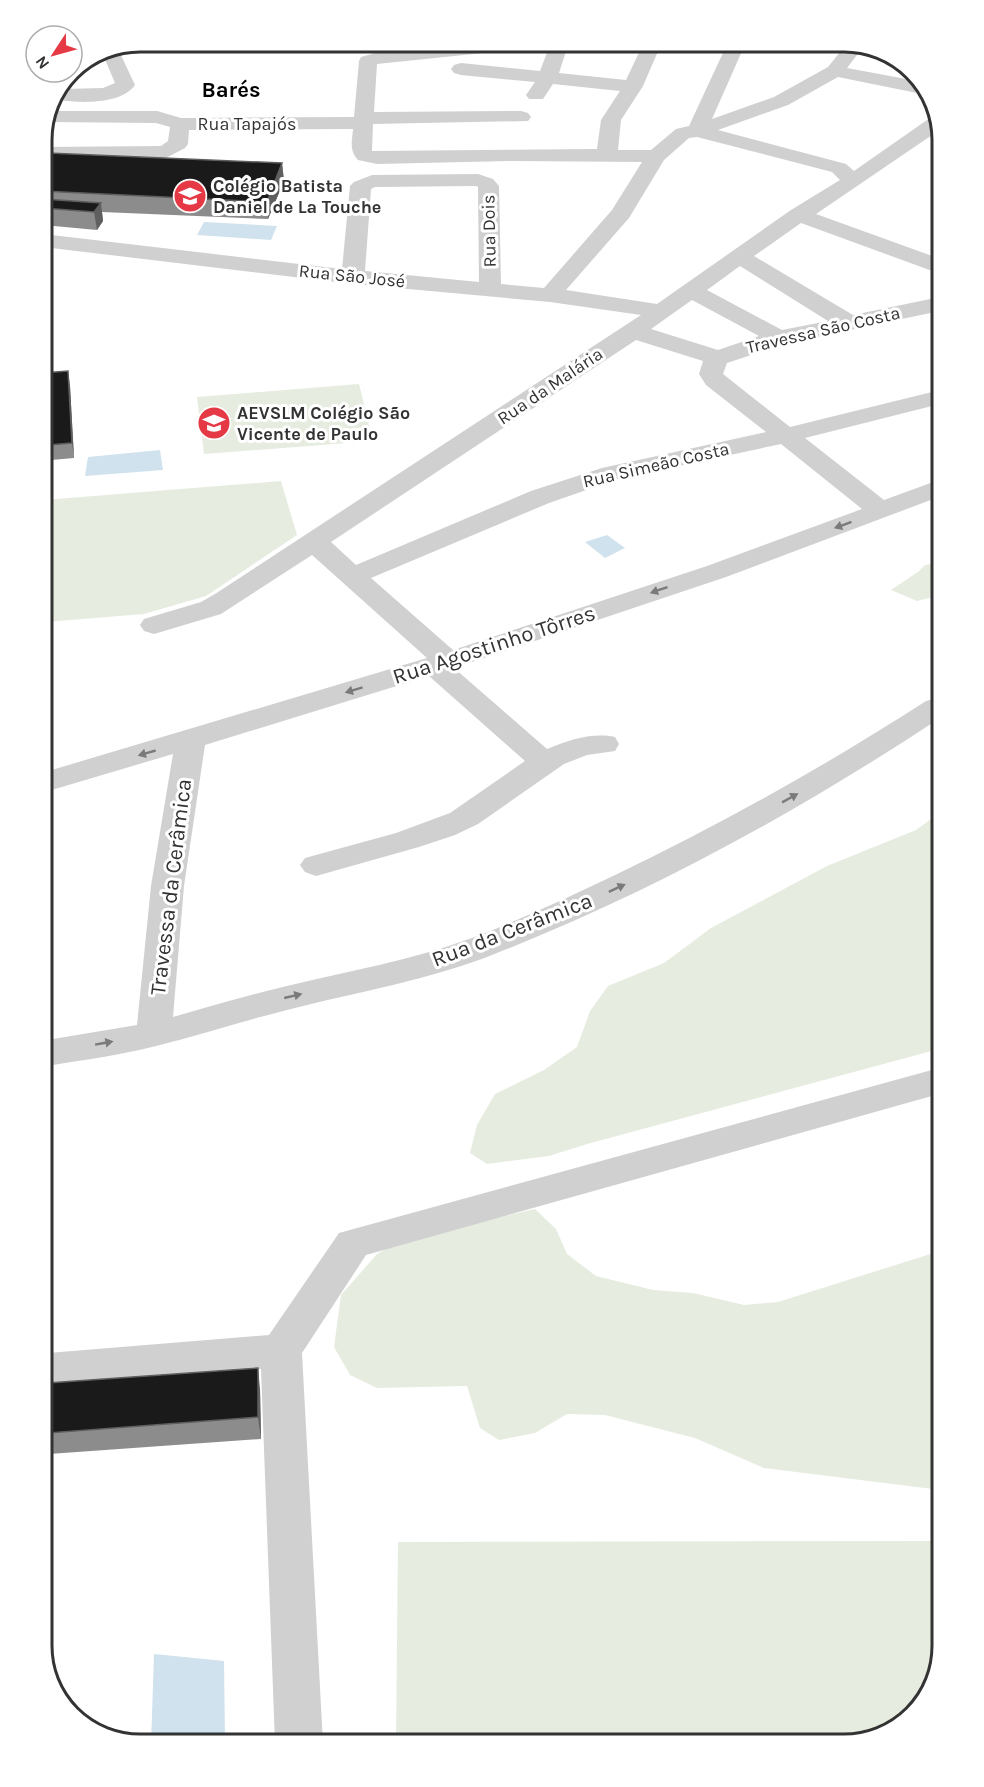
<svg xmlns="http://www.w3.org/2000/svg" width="984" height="1787" font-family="Karla,sans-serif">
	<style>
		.green { fill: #e6ecdf }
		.water { fill: #cfe2ee }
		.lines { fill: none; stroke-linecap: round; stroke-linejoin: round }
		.minor { fill: #d0d0d0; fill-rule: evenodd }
		.wall { fill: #8c8c8c }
		.shaded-wall { fill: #5f5f5f }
		.building { fill: #1a1a1a; stroke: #5f5f5f; stroke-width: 1.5 }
		.oneway { fill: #7a7a7a }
		.labels { text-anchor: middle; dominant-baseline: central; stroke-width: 6; stroke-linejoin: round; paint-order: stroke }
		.far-street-label { font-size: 18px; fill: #333; stroke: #fff }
		.far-poi-label { font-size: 18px; font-weight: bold; fill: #333; stroke: #fff; text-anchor: start }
		.far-quarter-label { font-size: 22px; font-weight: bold; fill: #000; stroke: #fff }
		.street-label { font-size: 22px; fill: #333; stroke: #fff }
		.rim { fill: none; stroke: #333; stroke-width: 3 }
	</style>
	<rect width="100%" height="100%" fill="#fff"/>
	<g class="green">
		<path d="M359,384L373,441L204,454L197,397Z"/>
		<path d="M281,481L297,535L206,596L144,614L45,622L44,500Z"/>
		<path d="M937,563V596L917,601L891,590L918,572L925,565Z"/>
		<path d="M938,814L939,1049L587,1144L549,1156L487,1164L470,1153L477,1125L495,1094L544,1070L577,1047L590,1011L608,986L664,963L711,928L827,866L916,830Z"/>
		<path d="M535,1209L556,1229L567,1254L596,1276L653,1290L693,1293L744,1305L778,1302L940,1251L941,1490L764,1468L695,1438L605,1415L567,1414L535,1433L499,1440L480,1428L467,1386L377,1388L350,1375L334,1347L341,1295L377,1254L402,1240Z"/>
		<path d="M941,1541L942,1647L925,1702L882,1737L396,1742L398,1542Z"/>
	</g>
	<g class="water">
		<path d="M204,222L277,226L271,240L197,235Z"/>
		<path d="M160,450L163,470L85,476L88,457Z"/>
		<path d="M607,535L625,548L605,558L585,542Z"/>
		<path d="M154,1654L224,1661L225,1744L151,1745Z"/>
	</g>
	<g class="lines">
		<g class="minor">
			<path d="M140,42H162L160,46C150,48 139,50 130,46Z"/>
			<path d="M472,42H540L538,46L531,48L377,64L374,112L521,111L528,113L531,117L528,121L373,124L372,151L597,149L601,120L620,91L553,84L543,99H529L526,95L535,82L461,75L454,73L451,69L454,65L461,63L540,71L551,42H569L559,73L626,80L644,42H662L643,86L621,120L618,150H651L676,129L689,126L728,42H746L712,119L774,97L828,67L848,42L863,47L847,68L917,81L926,93L922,94L838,77L788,105L718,130L846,164L854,171L927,120L934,118L935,133L816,214L935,257V272L801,223L754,256L853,315L935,298V312L784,344L727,363L723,374L790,427L936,391V405L805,438L884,500L936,481V498L726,577L454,668L547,749C568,740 593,732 615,737L619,744L615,751L587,755L564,764L478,824L455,835L419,847L316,876L305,872L300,865L305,858L396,833L450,813L525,761L429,676L205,745L184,886L173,1017C211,1006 249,995 287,986C349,971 412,960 472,938C520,920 567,898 613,876C722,824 825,766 926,701L937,698V720C799,811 652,892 497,953C430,980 357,992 287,1010C243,1021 200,1035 156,1046C121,1055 83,1060 47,1066V1040L137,1025L151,886L173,754L45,792V772L427,658L312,555L221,614L154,634L144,631L140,625L144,619L201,602L215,594L641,315L550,302L353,284L43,247V234L342,269L350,186L354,182L372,175L478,174L493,179L499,186L501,284L544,288L612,210L642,162L513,161L377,164L358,160C349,150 352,142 353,129L189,130L188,144L185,148L166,158L42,159V147L161,146L168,141L170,127L156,123L48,122L53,111H157L181,118L354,117L359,61L361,57L386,50ZM697,137L832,172L840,180L791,210L657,304L566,290L629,218L664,160L689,138ZM476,186L478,187L479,282L365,271L371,189L375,187ZM740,266L828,321L782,330L707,290ZM692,300L759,336L718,350L651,329ZM636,340L703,361L699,374L706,385L766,432L602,468L531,491L356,565L331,542ZM781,444L862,509L707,566L453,650L371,578L549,503L618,479Z"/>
			<path d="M119,51L135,85C121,105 79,103 58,100L63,89L103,88L115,83L104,57Z"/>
			<path d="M939,1068V1094L366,1255L302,1353L323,1743H275L261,1369L48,1387V1353L269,1335L339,1233Z"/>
		</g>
	</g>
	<g class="wall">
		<path d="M42,163H282L284,181L268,219L102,212L103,221L97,230L43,225Z"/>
		<path d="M43,373L70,386L74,458L51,460L52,486L44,487Z"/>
		<path d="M48,1383L260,1389L261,1439L49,1454Z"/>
	</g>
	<g class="shaded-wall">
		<path d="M282,163L284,181L268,219L267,202Z"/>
		<path d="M101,203L103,221L97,230L94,212Z"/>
		<path d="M68,371L70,386L74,458L72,443Z"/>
		<path d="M49,445L51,460L52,486L50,471Z"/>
		<path d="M258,1368L260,1389L261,1439L258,1417Z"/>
	</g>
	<g class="building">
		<path d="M48,153L282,163L267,202L42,191V163Z"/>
		<path d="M43,199L101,203L94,212L43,208Z"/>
		<path d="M68,371L72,443L49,445L50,471L44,472L43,373Z"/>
		<path d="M258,1368V1417L48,1433V1383Z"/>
	</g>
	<defs><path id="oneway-solid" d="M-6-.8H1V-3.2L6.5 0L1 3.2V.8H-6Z" transform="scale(1.5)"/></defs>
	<g class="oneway">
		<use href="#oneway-solid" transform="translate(843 525) rotate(160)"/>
		<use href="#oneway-solid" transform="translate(659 590) rotate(161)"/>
		<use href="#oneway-solid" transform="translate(354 690) rotate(163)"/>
		<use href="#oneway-solid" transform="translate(147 753) rotate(164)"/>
		<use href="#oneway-solid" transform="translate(790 798) rotate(-29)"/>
		<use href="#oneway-solid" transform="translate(617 888) rotate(-25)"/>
		<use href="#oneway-solid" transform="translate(293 996) rotate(-13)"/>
		<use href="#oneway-solid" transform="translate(104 1043) rotate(-10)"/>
	</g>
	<defs>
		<g id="school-disc" transform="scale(1.725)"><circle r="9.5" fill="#e63946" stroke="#fff"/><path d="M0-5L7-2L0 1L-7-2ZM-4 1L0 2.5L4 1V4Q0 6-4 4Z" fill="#fff"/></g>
	</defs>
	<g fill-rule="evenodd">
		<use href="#school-disc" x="190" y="196"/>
		<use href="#school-disc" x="214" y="423"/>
	</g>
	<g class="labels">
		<g class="far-street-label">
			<text x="247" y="124">Rua Tapajós</text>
			<text transform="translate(489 231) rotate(-91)">Rua Dois</text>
			<text transform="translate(352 276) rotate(6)">Rua São José</text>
			<text transform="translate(823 330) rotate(-13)">Travessa São Costa</text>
			<text transform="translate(550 386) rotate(-34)">Rua da Malária</text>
			<text transform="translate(656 465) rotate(-13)">Rua Simeão Costa</text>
		</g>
		<g class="far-poi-label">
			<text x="213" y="186">Colégio Batista<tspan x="213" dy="21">Daniel de La Touche</tspan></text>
			<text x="237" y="413">AEVSLM Colégio São<tspan x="237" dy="21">Vicente de Paulo</tspan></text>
		</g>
		<g class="far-quarter-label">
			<text x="231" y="90">Barés</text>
		</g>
		<g class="street-label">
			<text transform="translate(494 645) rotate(-18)">Rua Agostinho Tôrres</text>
			<text transform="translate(171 887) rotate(-83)">Travessa da Cerâmica</text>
			<text transform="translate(512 930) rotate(-21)">Rua da Cerâmica</text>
		</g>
	</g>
	<path d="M0 0H984V1787H0ZM140 52H844A88 88 0 0 1 932 140V1646A88 88 0 0 1 844 1734H140A88 88 0 0 1 52 1646V140A88 88 0 0 1 140 52Z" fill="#fff" fill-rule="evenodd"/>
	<path class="rim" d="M140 52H844A88 88 0 0 1 932 140V1646A88 88 0 0 1 844 1734H140A88 88 0 0 1 52 1646V140A88 88 0 0 1 140 52Z"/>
	<g transform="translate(54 54) rotate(234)"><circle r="28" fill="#ffffff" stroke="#adadad" stroke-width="1.5"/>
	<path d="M0-4.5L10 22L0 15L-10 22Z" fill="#e63946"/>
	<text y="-9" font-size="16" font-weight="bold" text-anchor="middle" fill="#333333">N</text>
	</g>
</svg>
